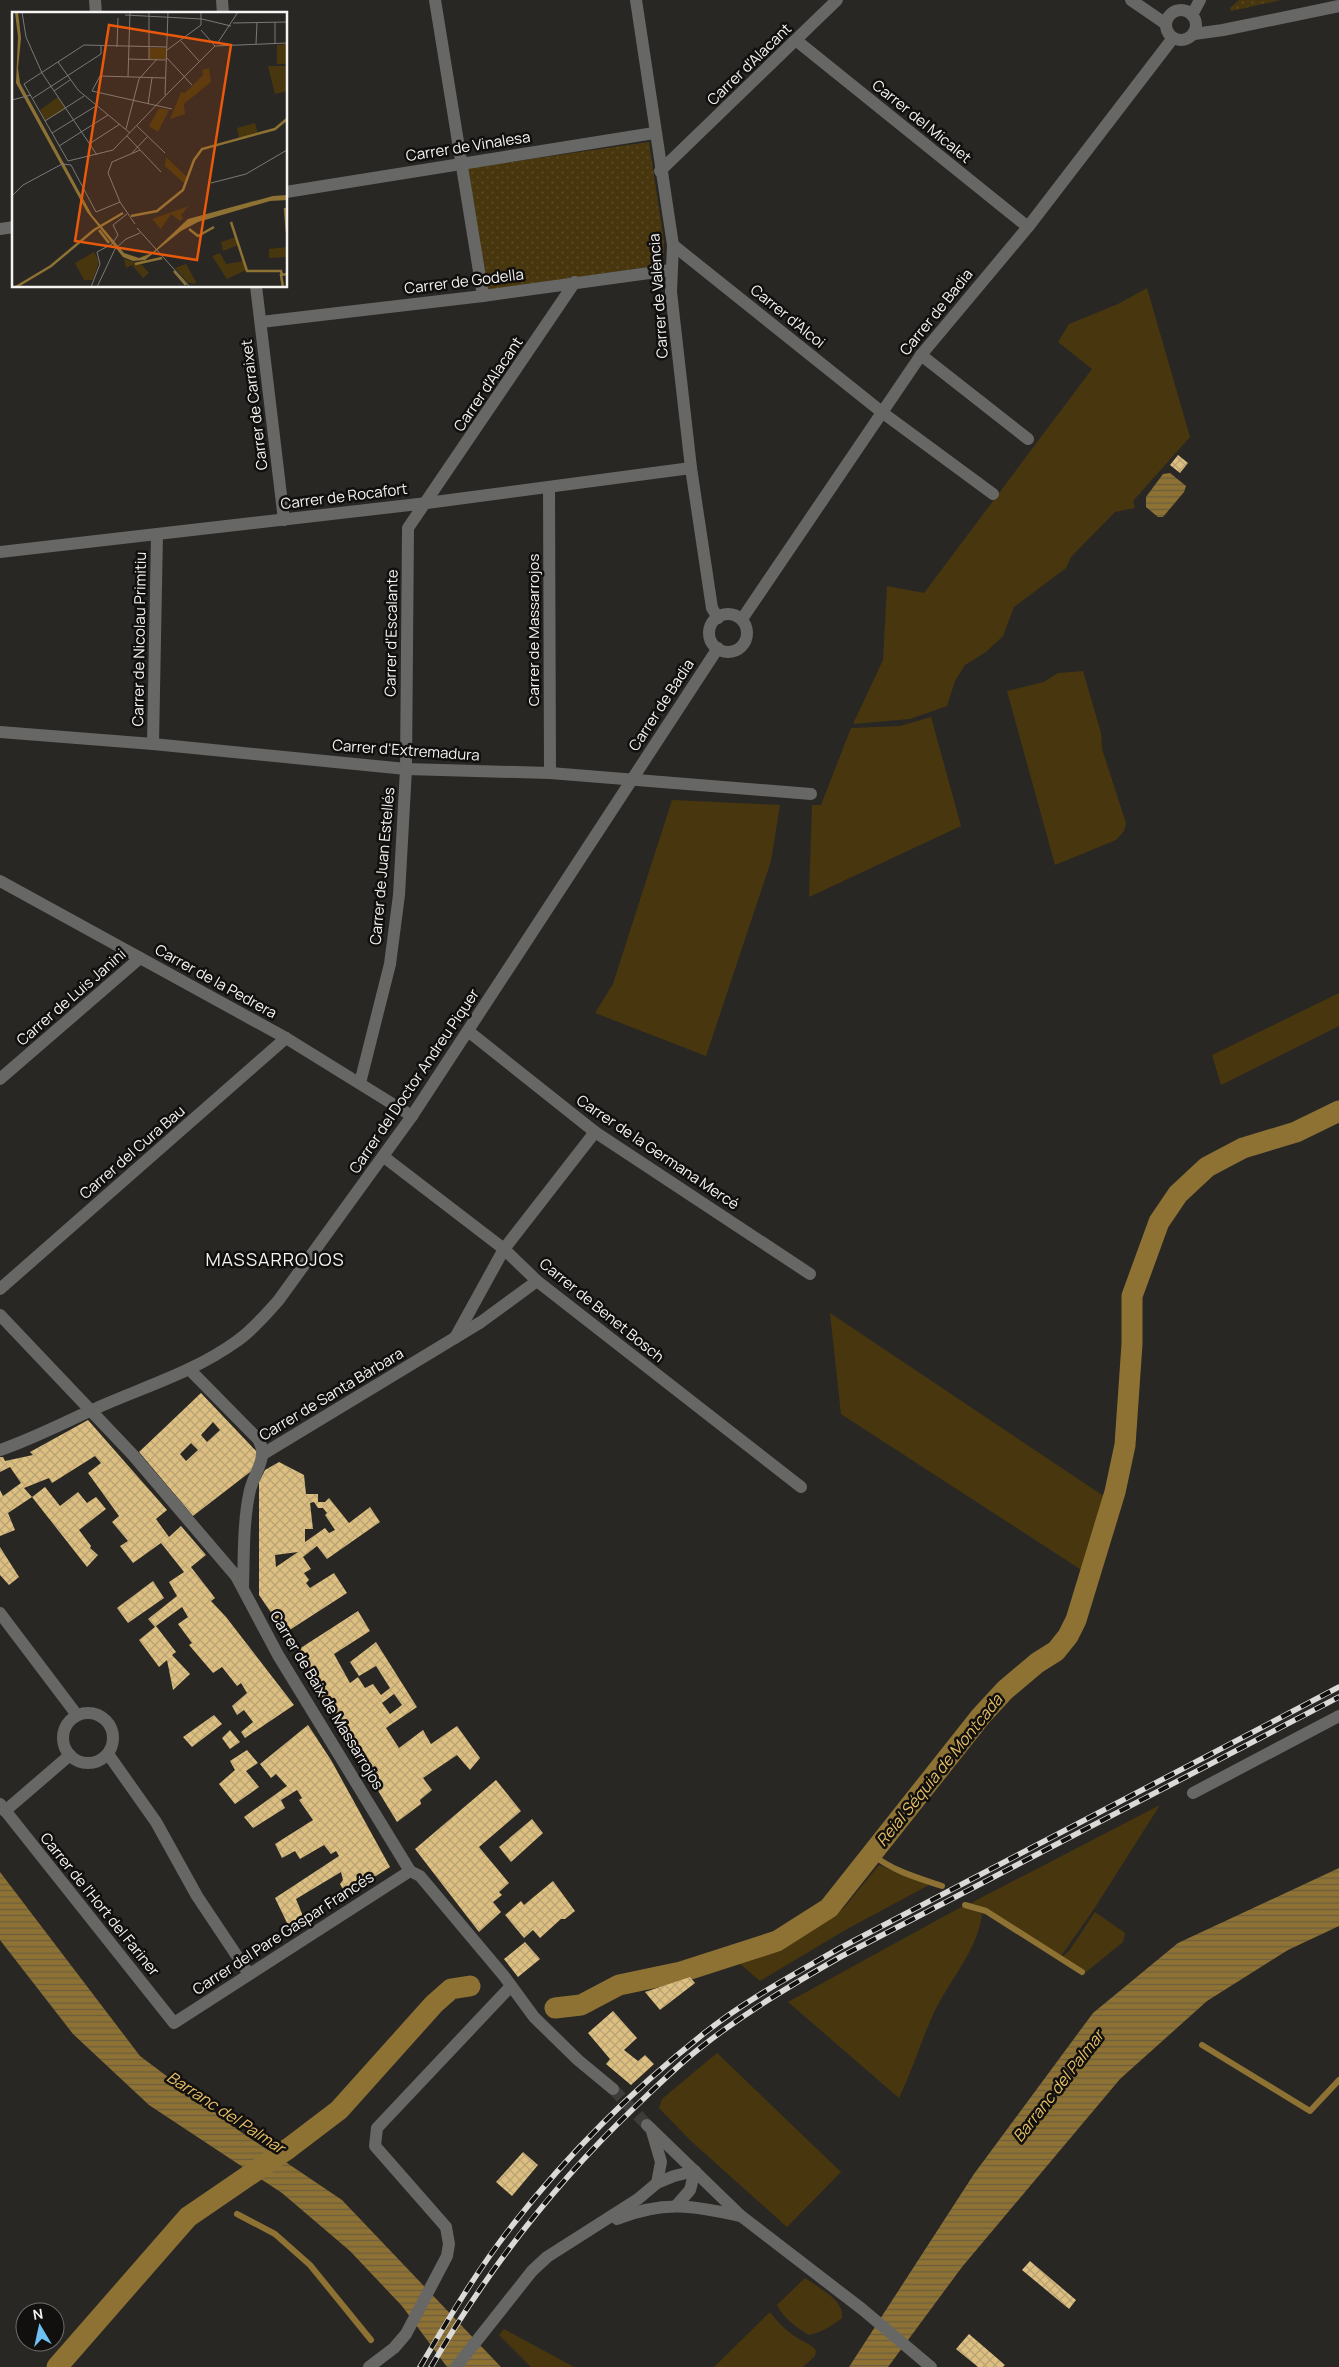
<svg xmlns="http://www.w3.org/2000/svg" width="1339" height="2367" font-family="Manrope,sans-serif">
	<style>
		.grass { fill: #48370e }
		.park { fill: url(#park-dots) }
		.water { fill: url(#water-rules) }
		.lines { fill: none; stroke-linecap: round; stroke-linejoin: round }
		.stream { stroke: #8e7234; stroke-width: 6 }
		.canal { stroke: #8e7234; stroke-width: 21 }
		.building { fill: url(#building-cross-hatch); fill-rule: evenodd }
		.minor-tunnel { stroke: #3d3c39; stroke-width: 12; stroke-dasharray: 12 6; stroke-linecap: butt }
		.minor { stroke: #676765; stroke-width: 12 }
		.rail-casing { stroke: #dbdad9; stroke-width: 5.5 }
		.rail { stroke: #11100f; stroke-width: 4; stroke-dasharray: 11; stroke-linecap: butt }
		.labels { text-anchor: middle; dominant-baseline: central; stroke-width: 5; stroke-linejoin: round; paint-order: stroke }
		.street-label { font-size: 15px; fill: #f5f4f3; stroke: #11100f }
		.water-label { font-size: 16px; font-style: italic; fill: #e8c067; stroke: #11100f }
		.quarter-label { font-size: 18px; letter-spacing: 1px; fill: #f5f4f3; stroke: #11100f }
		.inset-river { fill: none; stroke: #8e7234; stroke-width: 2.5 }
		.inset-road { fill: none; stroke: #7b7977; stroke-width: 1 }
		.view { fill: #e8590c; fill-opacity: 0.15; stroke: #e8590c; stroke-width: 2.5 }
		.inset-edge { fill: none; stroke: #f5f4f3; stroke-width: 2.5 }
	</style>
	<defs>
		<pattern id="park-dots" width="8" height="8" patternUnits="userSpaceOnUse" patternTransform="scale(1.25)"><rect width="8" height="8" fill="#48370e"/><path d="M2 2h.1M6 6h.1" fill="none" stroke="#5a4b26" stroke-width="1.8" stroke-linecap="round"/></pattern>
		<pattern id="water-rules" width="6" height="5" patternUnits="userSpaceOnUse" patternTransform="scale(1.25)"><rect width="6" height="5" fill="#8e7234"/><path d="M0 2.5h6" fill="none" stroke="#6c5e3e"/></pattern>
		<pattern id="building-cross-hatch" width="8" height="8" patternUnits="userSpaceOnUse" patternTransform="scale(1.25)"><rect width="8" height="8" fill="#ddc081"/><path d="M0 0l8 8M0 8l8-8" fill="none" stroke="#b8a273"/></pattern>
	</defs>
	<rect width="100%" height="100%" fill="#292724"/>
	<g class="grass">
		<path d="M1147,288L1190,437L1133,501L1135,508L1115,512L1071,557L1066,568L1014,607L1003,636L986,652L965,665L955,681L947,706L910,719L853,724L883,660L887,586L924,593L1092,369L1058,342L1069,324L1118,304Z"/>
		<path d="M1083,671L1101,733L1102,749L1126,823L1124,831L1116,840L1055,865L1007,691L1044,682L1058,673Z"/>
		<path d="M931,717L961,826L809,897L812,805H821L851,728L900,726Z"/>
		<path d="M672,800L780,805L771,861L706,1056L595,1013L613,984Z"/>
		<path d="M1339,993V1026L1221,1085L1212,1055Z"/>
		<path d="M830,1313L1108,1499L1086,1573L841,1414Z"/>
		<path d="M1160,1805L1094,1909L1061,1956L987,1909L969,1904Z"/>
		<path d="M879,1865L929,1885L847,1929L760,1981L739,1963L787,1944L843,1909Z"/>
		<path d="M963,1906L982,1914C977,1953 947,1982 932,2017C920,2044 912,2071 899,2098L788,2002Z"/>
		<path d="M1095,1912L1125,1933L1123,1942L1086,1972L1062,1957L1069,1951Z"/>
		<path d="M717,2053L841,2172L787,2227L691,2141L659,2108L662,2099Z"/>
		<path d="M805,2278C818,2288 845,2300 842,2318C832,2326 822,2332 809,2335C796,2327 784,2319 777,2305Z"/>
		<path d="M770,2312C778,2322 785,2330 796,2337C803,2342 811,2344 816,2350L815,2356L803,2367H714Z"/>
		<path d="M504,2329L574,2367H531L499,2335Z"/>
	</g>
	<g class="park">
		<path d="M1239,0H1281L1231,11L1230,8Z"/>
		<path d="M649,142L664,242L663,265L486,290L468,168Z"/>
	</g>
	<g class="water">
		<path d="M1170,473L1186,486L1184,492L1163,517H1158L1146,507V497L1163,474Z"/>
		<path d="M1339,1868V1926L1288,1950L1207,2001L1120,2079L962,2267L888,2367H849L974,2174L1093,2013L1178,1943Z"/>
		<path d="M0,1872L140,2056L241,2132L342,2200L501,2367H447L402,2306L350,2251L282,2193L149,2105L73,2034L0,1940Z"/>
	</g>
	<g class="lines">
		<g class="stream">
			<path d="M873,1855C893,1871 918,1878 942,1886"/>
			<path d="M965,1905L986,1911L1082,1972"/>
			<path d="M1202,2045L1310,2111L1339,2080"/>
			<path d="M237,2214L275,2234L310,2265L371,2340"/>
		</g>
		<g class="canal">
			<path d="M555,2008L581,2005L619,1985L681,1972L777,1941L829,1908L981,1716L1005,1690L1037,1663L1056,1651L1068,1636L1076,1620L1115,1492L1125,1445L1132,1344V1296L1159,1222L1178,1194L1207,1167L1243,1148L1296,1132L1339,1111"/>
			<path d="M57,2367L188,2217L289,2148L339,2110L434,2004L451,1989L470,1986"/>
		</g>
	</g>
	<g class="building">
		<path d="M1178,455L1188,463L1180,473L1170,465Z"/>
		<path d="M201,1393L257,1452L254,1469L193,1516L139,1452ZM213,1422L220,1430L207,1442L201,1435ZM191,1443L198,1450L186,1461L180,1454Z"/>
		<path d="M88,1420L167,1510L156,1519L169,1537L181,1526L206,1555L191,1567L215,1598L211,1601L226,1617L294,1705L245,1738L241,1732L253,1722L244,1710L237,1715L232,1706L247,1693L241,1683L237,1686L222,1667L213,1673L189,1645L192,1643L178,1624L188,1617L182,1607L156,1626L176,1652L172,1655L190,1674L173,1690L167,1660L159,1667L139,1640L155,1627L148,1619L177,1596L169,1582L184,1572L161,1543L133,1563L120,1546L128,1541L112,1522L119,1516L88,1473L101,1463L95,1456L52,1483L49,1478L24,1488L32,1497L8,1513L15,1530L0,1536V1490L3,1496L21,1483L10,1467L0,1472V1457H3L5,1461L33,1455L30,1452Z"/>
		<path d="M279,1462L304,1475L306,1494H318V1502H325L329,1498L349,1523L370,1507L380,1522L327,1559L317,1546L303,1557L311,1569L304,1573L309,1580L306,1583L310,1588L334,1573L347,1593L285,1633L259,1595V1482L265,1470ZM314,1502L318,1508H323L327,1513L325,1515L335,1530L329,1533L325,1528L305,1542V1529H313L310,1503ZM298,1552L276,1567L275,1555Z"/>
		<path d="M45,1487L60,1506L78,1492L87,1503L96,1497L106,1509L79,1530L91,1546L90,1548L98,1555L87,1567L32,1497Z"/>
		<path d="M0,1547L19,1577L9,1585L0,1575Z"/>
		<path d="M153,1581L164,1598L128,1623L117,1608Z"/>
		<path d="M358,1611L370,1631L334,1654L350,1683L358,1677L365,1688L373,1684L381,1695L390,1688L376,1666L359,1676L350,1662L376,1642L417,1707L386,1728L399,1748L423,1730L431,1744L457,1726L480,1758L470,1770L457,1755L423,1778L432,1790L420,1800L421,1804L397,1822L306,1672L296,1651ZM394,1694L402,1705L390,1714L382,1703Z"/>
		<path d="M214,1715L222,1724L192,1747L183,1737Z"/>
		<path d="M308,1725L331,1760L390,1867L346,1895L340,1884L343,1880L341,1872L296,1899L303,1916L288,1925L275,1898L339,1856L336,1851L331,1854L324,1845L300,1859L295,1851L282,1858L275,1844L313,1820L299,1800L302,1798L297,1790L281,1800L285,1808L253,1828L244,1817L287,1786L276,1774L271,1778L260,1764Z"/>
		<path d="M230,1730L240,1742L230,1749L222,1738Z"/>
		<path d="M247,1750L258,1763L246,1771L259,1787L235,1804L219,1784L235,1770L230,1761Z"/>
		<path d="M496,1780L521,1811L479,1847L509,1883L499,1892L502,1895L493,1902L501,1912L479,1932L415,1849Z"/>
		<path d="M532,1819L543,1833L511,1862L499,1847Z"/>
		<path d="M553,1881L575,1911L565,1919H561L540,1938L533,1930L524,1938L505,1915L521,1901L524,1905Z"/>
		<path d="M525,1942L540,1959L518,1977L504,1959Z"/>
		<path d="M690,1977L695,1983L660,2010L645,1992Z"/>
		<path d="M613,2011L637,2038L624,2050L638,2061L645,2055L654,2064L631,2085L606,2064L610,2059L588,2033Z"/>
		<path d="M523,2152L538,2165L512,2196L496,2182Z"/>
		<path d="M1030,2261L1076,2300L1069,2309L1022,2270Z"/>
		<path d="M969,2334L1005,2365L1003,2367H978L956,2349Z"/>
	</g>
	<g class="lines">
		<path class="minor-tunnel" d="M613,2089L647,2125"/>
		<g class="minor">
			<path d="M95,0L96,14"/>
			<path d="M222,0L223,14"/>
			<path d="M435,0L483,296"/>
			<path d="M636,0L673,245L671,292L691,468L712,608L718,618"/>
			<path d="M1131,0L1166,24"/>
			<circle cx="1181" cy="25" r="15"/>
			<path d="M1192,15L1200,0"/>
			<path d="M1194,34L1223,30L1339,6"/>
			<path d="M797,41L1028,227"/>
			<path d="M660,171L837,0"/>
			<path d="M286,192L654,133"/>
			<path d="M0,229L14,227"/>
			<path d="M673,245L883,413L993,494"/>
			<path d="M256,286L284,520"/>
			<path d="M261,322L483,296L671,270"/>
			<path d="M921,355L1028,439"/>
			<path d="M549,487L550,773"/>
			<path d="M0,552L427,503L691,468"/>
			<circle cx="728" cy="633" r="19"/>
			<path d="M742,619L921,355L1028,227L1173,38"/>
			<path d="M0,732L153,744L406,769L550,773L811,794"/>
			<path d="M153,744L157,534"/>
			<path d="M0,881L286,1038L412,1116"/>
			<path d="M468,1031L595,1132L810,1274"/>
			<path d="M0,1079L140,958"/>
			<path d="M360,1083L390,964L399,895L406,769L408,528L575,282"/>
			<path d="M384,1157L504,1249L537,1281L801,1487"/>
			<path d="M0,1289L286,1038"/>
			<path d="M0,1315L132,1454L236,1576L278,1655L410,1871L420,1876L504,1976L534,2017L578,2060L613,2089"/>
			<path d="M455,1338L504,1249L595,1132"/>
			<path d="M189,1369L258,1439C269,1457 255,1471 250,1490C243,1521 244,1555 243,1587"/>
			<path d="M0,1450C32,1439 61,1424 92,1410C140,1388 193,1373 237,1341C253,1330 265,1315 278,1301L412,1116L718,648"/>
			<path d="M263,1454L481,1322L537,1281"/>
			<path d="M0,1613L77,1715"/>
			<circle cx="88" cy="1738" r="25"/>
			<path d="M108,1754L156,1822L197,1896L249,1974"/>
			<path d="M1193,1793L1339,1716"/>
			<path d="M0,1804L174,2023L410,1871"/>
			<path d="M5,1811L70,1755"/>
			<path d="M647,2125L741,2216L862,2309L931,2367"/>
			<path d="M652,2131L661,2162L657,2183"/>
			<path d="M676,2206L690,2190L695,2171"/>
			<path d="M617,2219C665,2200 692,2206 741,2216"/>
			<path d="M369,2367L394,2348L406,2334L447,2256L449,2244L446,2227L375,2146L377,2128L511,1986"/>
			<path d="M456,2367L532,2271L547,2257L638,2199L657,2183L674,2176L695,2171"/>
		</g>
		<g class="rail-casing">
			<g id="rail">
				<path d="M420,2367C449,2318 479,2267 515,2222C569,2153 634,2089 702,2035C744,2001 793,1975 840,1948L1339,1687"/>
				<path d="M431,2367C488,2269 553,2185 635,2107C656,2087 677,2066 700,2048C744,2013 793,1984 842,1956L1339,1697"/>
			</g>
		</g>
		<use href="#rail" class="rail"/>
	</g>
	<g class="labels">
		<g class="street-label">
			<text transform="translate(749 64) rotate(-44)">Carrer d'Alacant</text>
			<text transform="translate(922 121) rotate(39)">Carrer del Micalet</text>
			<text transform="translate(468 146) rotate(-9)">Carrer de Vinalesa</text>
			<text transform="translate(464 281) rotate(-7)">Carrer de Godella</text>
			<text transform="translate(658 296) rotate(-94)">Carrer de València</text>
			<text transform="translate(936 312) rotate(-51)">Carrer de Badia</text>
			<text transform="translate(788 316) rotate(39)">Carrer d'Alcoi</text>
			<text transform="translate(488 384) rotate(-56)">Carrer d'Alacant</text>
			<text transform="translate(254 405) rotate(-97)">Carrer de Carraixet</text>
			<text transform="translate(344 496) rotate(-7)">Carrer de Rocafort</text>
			<text transform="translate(533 630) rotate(-90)">Carrer de Massarrojos</text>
			<text transform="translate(391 633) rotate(-89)">Carrer d'Escalante</text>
			<text transform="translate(139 639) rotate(-89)">Carrer de Nicolau Primitiu</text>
			<text transform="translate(661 705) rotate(-57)">Carrer de Badia</text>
			<text transform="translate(406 750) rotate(4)">Carrer d'Extremadura</text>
			<text transform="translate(382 866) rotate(-85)">Carrer de Juan Estellés</text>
			<text transform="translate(216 981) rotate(29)">Carrer de la Pedrera</text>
			<text transform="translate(71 997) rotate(-41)">Carrer de Luis Janini</text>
			<text transform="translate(414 1081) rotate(-56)">Carrer del Doctor Andreu Piquer</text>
			<text transform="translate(132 1152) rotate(-41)">Carrer del Cura Bau</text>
			<text transform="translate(658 1152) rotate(34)">Carrer de la Germana Mercé</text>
			<text transform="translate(602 1310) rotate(39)">Carrer de Benet Bosch</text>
			<text transform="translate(331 1394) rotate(-31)">Carrer de Santa Bàrbara</text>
			<text transform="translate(327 1700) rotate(59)">Carrer de Baix de Massarrojos</text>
			<text transform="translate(100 1904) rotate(51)">Carrer de l'Hort del Fariner</text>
			<text transform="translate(283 1933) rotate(-33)">Carrer del Pare Gaspar Francés</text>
		</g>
		<g class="water-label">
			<text transform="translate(939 1770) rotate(-51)">Reial Séquia de Montcada</text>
			<text transform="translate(1058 2086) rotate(-52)">Barranc del Palmar</text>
			<text transform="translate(226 2112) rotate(33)">Barranc del Palmar</text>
		</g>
		<g class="quarter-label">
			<text x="275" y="1259">MASSARROJOS</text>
		</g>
	</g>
	<g transform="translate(12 12)">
		<rect width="275" height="275" fill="#292724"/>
		<path d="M275,32V52H265V33ZM256,54H274L275,79L263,82ZM197,56L199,70L172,92L173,102L158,107L169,80L173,81L191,63L190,58ZM147,96L157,98L146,120L137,114ZM243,111L246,122L227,126L225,116ZM154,145L176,166L173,172L153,154ZM177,194L169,203L171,206L168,209L159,202L149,217L140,207ZM224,225L226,233L211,239L209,230ZM275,235V245L257,246V237ZM82,240L87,249L85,256L81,268H72L63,251ZM208,241L214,252L232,249L234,258L215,267L200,244ZM112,247L129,252L137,261L131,266L120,253L114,256ZM174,252L184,270L182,272L175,270L163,256Z" fill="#48370e"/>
		<path d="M137,36H154V47H137ZM46,85L54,97L33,109L28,98Z" fill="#48370e"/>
		<path d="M3,0H6L9,26L6,56L8,71L80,203L112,241L127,246L140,241L176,207L261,184L275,183V188L258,189L186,210L169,219L133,248L121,249L111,245L75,200L4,71L6,25Z" fill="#8e7234"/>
		<path class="inset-river" d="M273,196L275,221M119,204L145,199L171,178L182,148L190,137L263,117L275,107M219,210L235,259H269L270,263M177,217L186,224L202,215M87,218L97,231M123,252L150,246M162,259L174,273M4,275L39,254L82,218L111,201M271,275L269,263L275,262"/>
		<path class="inset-road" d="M10,0L14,25L30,61L85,143M62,0H100M137,0V47M113,3L190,7L219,14M221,11L275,10M189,18L203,34M169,29L187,49M263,31V10M205,32L226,0M244,32L245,11M203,34L275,31M105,35L106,6M155,38L189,13V0M155,46L180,73M116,47L154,48M46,50L66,78L118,121M116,65L118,0M153,66L88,64L80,79L160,97M42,79L58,68M156,81L203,34M153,83L156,0M21,86L89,42V34M0,88L19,83M136,92L140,66M33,109L72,84M125,114L153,141M114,117L127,67L145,47M40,121L84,94M115,124L149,160M77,132L108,112M47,134L96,103M120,141L135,125M56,149L12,72L72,33L155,35M56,149L101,138L156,81M51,152L59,153L84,200L108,190M199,171L234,162L275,138M0,184L11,173L52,151M123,212L108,190L96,161L100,150L128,138M125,216L178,275M79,275L88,252L85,240L100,232L106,223L101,213L115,202M85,275L103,237L114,227L128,221"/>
		<path class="view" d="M97,13L219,33L185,248L63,229Z"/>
		<rect width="275" height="275" class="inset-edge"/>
	</g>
	<g transform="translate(40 2327) rotate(351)"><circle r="24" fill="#11100f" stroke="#6c6b6a"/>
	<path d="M0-4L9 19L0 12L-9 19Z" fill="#6dc2f3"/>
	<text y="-8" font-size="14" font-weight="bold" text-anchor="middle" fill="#f5f4f3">N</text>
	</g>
</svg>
